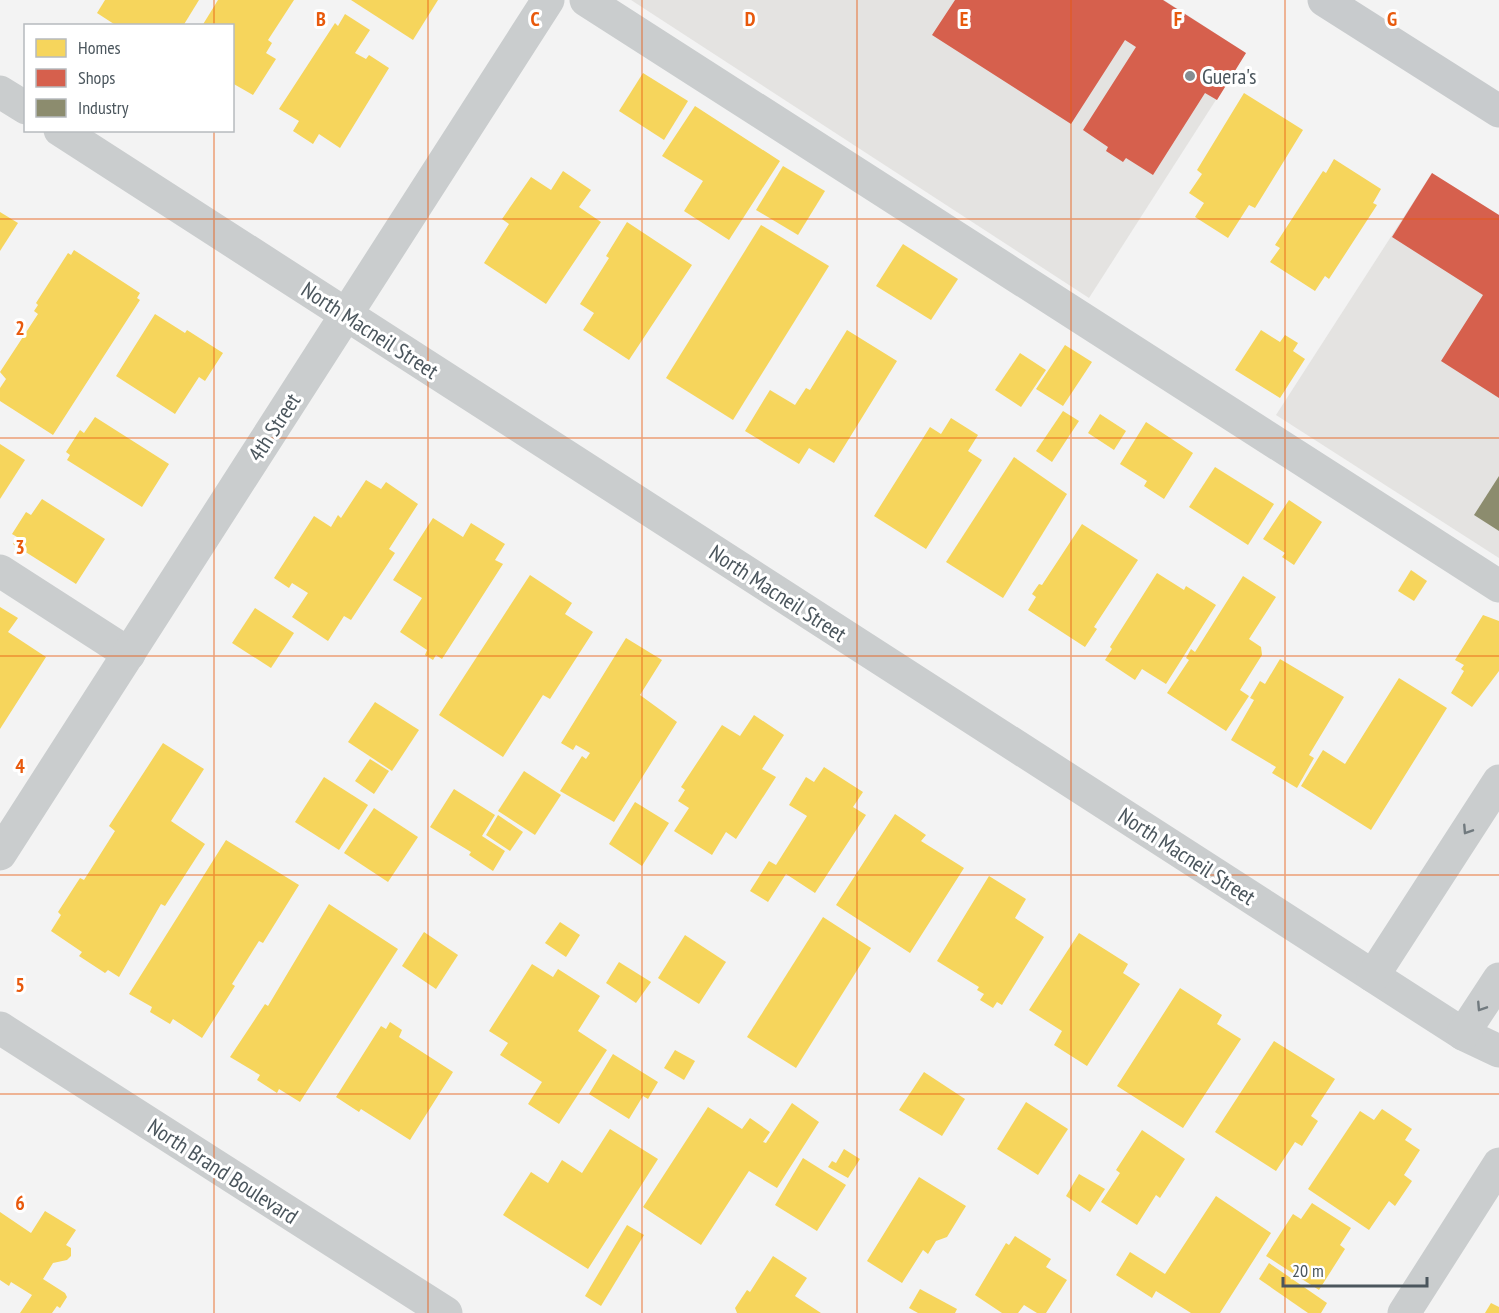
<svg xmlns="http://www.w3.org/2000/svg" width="1499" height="1313" font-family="'PT Sans Narrow',sans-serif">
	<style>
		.commercial { fill: #e4e3e1 }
		.homes { fill: #f6d55c }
		.shops { fill: #d6604d }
		.industry { fill: #8c8c6e }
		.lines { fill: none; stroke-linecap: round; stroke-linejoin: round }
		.minor { stroke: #cacdce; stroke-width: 33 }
		.major { stroke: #c8cbcd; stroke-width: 33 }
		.oneway { stroke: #717a7f }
		.grid { fill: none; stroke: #e8590c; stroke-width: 1.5; stroke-opacity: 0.55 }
		.poi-dot { fill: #868d92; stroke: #fff; stroke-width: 2 }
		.labels { text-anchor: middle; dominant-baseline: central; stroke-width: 6; stroke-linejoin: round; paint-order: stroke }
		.poi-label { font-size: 22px; fill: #4b565d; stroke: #fff; text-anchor: start }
		.street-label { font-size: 22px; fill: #4b565d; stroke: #fff }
		.grid-label { font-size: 20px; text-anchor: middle; font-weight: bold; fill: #e8590c; stroke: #fff; stroke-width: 6; stroke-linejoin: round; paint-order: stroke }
	</style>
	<rect width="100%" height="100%" fill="#f3f3f3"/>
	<g class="commercial">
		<path d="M631,0H1164L1246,53L1089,298Z"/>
		<path d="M1432,173L1499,215V558L1276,415Z"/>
	</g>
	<g class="homes">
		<path d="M105,0H199L183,26H117L97,13Z"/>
		<path d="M218,0H294L268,40L272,43L266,53L276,59L253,95L232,83V26H202Z"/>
		<path d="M351,0H438L413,40Z"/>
		<path d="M345,14L370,30L355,53L366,59L369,55L389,68L340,148L319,134L313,144L293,131L299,121L279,109L335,23L338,26Z"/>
		<path d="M643,73L688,101L664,140L619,111Z"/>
		<path d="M1244,93L1303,130L1255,208L1249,205L1228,238L1195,217L1204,203L1189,193L1202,174L1197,170Z"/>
		<path d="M695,106L780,161L729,240L684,211L703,181L662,156Z"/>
		<path d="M1334,159L1381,189L1373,203L1377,205L1329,279L1325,276L1315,291L1270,262L1280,248L1275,245L1323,171L1326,173Z"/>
		<path d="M783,166L825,191L798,235L756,210Z"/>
		<path d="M563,171L591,190L579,207L601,222L546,304L484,263L509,224L502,219L531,177L551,190Z"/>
		<path d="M0,212L18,223L0,251Z"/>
		<path d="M627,222L692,265L629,360L583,330L594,313L580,304L609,258L606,256Z"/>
		<path d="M761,225L829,266L733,420L666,378Z"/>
		<path d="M903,244L958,279L931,320L876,286Z"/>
		<path d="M74,250L140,293L137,298L140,300L53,435L0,401V388L6,379L0,372L38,314L34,311L38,305L36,303L68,253L71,255Z"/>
		<path d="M155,314L185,333L187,330L223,353L205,381L199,377L175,414L116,376Z"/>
		<path d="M847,330L897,361L834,463L809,448L799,464L745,431L770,390L795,405L806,388L810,390Z"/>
		<path d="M1261,330L1280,342L1285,335L1298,343L1293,351L1305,359L1280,398L1235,370Z"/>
		<path d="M1065,345L1092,362L1063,406L1036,389Z"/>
		<path d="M1020,353L1046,370L1021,407L995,390Z"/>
		<path d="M1063,411L1079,421L1052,462L1036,451Z"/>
		<path d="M1100,414L1126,431L1114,450L1088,433Z"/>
		<path d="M95,417L169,464L142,507L67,460L70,455L66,452L80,430L84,433Z"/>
		<path d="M951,418L978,435L968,451L982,460L926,549L874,516L930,427L941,434Z"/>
		<path d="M1146,422L1193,453L1164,499L1144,486L1147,481L1120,464Z"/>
		<path d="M0,444L25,460L0,499Z"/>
		<path d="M1014,457L1067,494L1003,598L946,562Z"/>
		<path d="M1215,467L1274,504L1248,545L1189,507Z"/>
		<path d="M366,480L381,489L386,482L418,504L389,549L395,553L351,620L344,616L328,641L292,617L308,593L292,583L289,588L274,578L314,516L331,527L338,515L341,518Z"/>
		<path d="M42,499L105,539L76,584L13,544L17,537L12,534L26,512L31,515Z"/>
		<path d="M1289,500L1322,522L1294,565L1282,557L1285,553L1263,539Z"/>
		<path d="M433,518L463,537L471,523L505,544L495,560L503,564L442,659L436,655L433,660L425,655L427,650L400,632L422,598L393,580Z"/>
		<path d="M1082,524L1138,560L1094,627L1097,629L1085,647L1028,610L1036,597L1032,594L1039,584L1042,585Z"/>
		<path d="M1411,570L1427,581L1414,601L1398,591Z"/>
		<path d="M1157,573L1184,590L1186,586L1216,605L1166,684L1142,669L1135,680L1105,660L1112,649L1110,647Z"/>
		<path d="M530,575L572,603L565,614L593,632L550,699L543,695L503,757L439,715Z"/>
		<path d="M1243,576L1276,597L1249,639L1261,647L1262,655L1240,690L1249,696L1226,731L1167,693L1189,660L1186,658L1191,649L1195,652Z"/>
		<path d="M0,607L18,618L8,632L46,657L0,729Z"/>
		<path d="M255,608L294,633L271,668L232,643Z"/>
		<path d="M1483,615L1499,621V671L1472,707L1451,693L1464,671L1461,669L1464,665L1455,660Z"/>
		<path d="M626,638L662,660L640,695L677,722L614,822L560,791L582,756L586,759L590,753L576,745L573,750L561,743Z"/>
		<path d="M1280,659L1344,697L1309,755L1314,758L1297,788L1272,773L1276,767L1231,740L1254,700L1250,698L1260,681L1265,684Z"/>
		<path d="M1399,678L1447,708L1371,830L1301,786L1323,750L1345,764Z"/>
		<path d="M375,702L419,730L392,771L348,742Z"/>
		<path d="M754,715L784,735L762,769L776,777L736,839L726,832L712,855L674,831L689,808L678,801L685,790L681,787L722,725L740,736Z"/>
		<path d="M163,743L204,769L171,821L205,844L165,906L161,904L119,977L108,970L105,973L79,956L82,952L51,931L61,915L58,912L80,878L84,880L115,831L109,826Z"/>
		<path d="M370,759L389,771L374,794L355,781Z"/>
		<path d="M824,767L863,792L853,807L866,815L815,893L786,874L768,902L750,891L769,861L776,865L807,816L789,805L806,777L814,782Z"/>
		<path d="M524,771L561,795L535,835L498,811Z"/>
		<path d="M324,777L368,805L339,850L295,822Z"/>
		<path d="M454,789L495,815L482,836L505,851L493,871L469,855L471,852L430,827Z"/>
		<path d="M635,802L669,823L642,866L609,844Z"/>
		<path d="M374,808L418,837L388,882L344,853Z"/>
		<path d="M895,814L926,835L921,841L964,868L910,953L836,905Z"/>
		<path d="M498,815L523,832L510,851L486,835Z"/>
		<path d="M226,840L299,885L263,943L259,941L232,984L235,986L202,1038L173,1019L170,1024L150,1012L152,1007L129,994Z"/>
		<path d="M989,876L1026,899L1015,918L1044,937L1002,1005L997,1002L993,1008L980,1000L984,994L977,990L979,987L937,961Z"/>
		<path d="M329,904L398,949L300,1102L279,1089L277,1093L257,1080L260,1075L230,1057L265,1004L268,1006Z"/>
		<path d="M823,917L871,948L796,1068L747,1037Z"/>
		<path d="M560,922L580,935L566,957L545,943Z"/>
		<path d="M424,932L458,955L436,989L402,966Z"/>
		<path d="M1079,933L1128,964L1123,973L1140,984L1087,1066L1054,1045L1062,1031L1029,1010Z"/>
		<path d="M685,935L726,962L699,1004L658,978Z"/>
		<path d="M619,962L651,982L636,1003L606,983Z"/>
		<path d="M532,964L553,977L558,969L600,996L578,1031L607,1050L559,1124L528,1104L542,1082L500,1055L508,1043L489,1031Z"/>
		<path d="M1180,988L1222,1015L1217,1024L1241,1039L1183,1128L1117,1086Z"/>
		<path d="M390,1022L402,1030L399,1037L453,1072L410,1140L361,1109L359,1112L336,1097L381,1026L386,1029Z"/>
		<path d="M1274,1041L1335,1079L1311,1116L1318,1121L1302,1146L1295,1142L1276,1171L1215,1132Z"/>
		<path d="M675,1050L695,1061L684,1080L664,1068Z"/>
		<path d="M613,1054L658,1082L648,1099L643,1096L629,1119L589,1094Z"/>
		<path d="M924,1072L965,1099L942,1136L899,1110Z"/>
		<path d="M1026,1102L1068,1129L1038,1175L997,1149Z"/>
		<path d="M792,1103L819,1122L777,1188L749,1171L701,1245L643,1207L708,1107L742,1129L750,1118L770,1132L763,1142L766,1143Z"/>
		<path d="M1382,1109L1412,1129L1405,1140L1420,1150L1404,1175L1412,1181L1395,1206L1389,1201L1369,1230L1308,1189L1360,1111L1374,1120Z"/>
		<path d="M610,1129L658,1159L588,1269L503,1215L531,1172L548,1183L562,1160L582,1173Z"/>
		<path d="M1142,1130L1185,1159L1160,1198L1156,1195L1137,1225L1101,1202L1120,1173L1116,1170Z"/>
		<path d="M844,1149L860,1159L848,1178L828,1167L832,1161L836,1163Z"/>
		<path d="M803,1158L846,1185L817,1231L775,1205Z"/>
		<path d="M1079,1174L1105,1189L1090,1212L1066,1196Z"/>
		<path d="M919,1177L966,1206L947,1237L936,1241L928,1254L923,1250L902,1283L867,1261Z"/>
		<path d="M1216,1196L1271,1233L1220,1313H1191L1156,1291L1152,1298L1116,1275L1130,1252L1165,1274Z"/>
		<path d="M1312,1203L1351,1228L1340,1245L1345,1249L1319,1290L1266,1256L1293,1214L1301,1219Z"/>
		<path d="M45,1211L76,1230L66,1245L71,1248V1256L67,1260L53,1263L43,1279L65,1293L67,1297L60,1308L57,1306L52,1313H20L32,1295L11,1282L9,1286L0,1280V1212L31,1233Z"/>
		<path d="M627,1225L644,1235L601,1306L585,1296Z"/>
		<path d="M1015,1236L1051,1259L1046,1267L1067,1280L1046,1313H1037L1024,1305L1018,1313H1002L975,1295L1006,1243L1009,1245Z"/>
		<path d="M773,1256L807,1278L795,1296L821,1313H737L735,1308L747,1290L750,1292Z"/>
		<path d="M1269,1263L1327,1303L1321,1313H1308L1259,1279Z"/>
		<path d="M920,1289L957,1309L955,1313H918L909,1308Z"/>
		<path d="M1491,1303L1499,1307V1313H1485Z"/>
	</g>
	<g class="shops">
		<path d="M955,0H1163L1246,53L1217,100L1205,93L1153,175L1126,158L1123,162L1106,151L1108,147L1083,130L1136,47L1125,40L1071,124L932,35Z"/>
		<path d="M1432,173L1499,215V398L1441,361L1483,295L1392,237Z"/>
	</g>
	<path class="industry" d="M1499,476V531L1474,515Z"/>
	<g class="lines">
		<g class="minor">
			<path d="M586,0L1499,586"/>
			<path d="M0,92L26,108"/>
			<path d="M60,130L1463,1034L1499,1051"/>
			<path d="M0,571L129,654"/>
			<path d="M0,854L548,0"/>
			<path d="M1373,976L1499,781"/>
			<path d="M0,1028L446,1313"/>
			<path d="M1463,1034L1499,979"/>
			<path d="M1404,1313L1499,1164"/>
		</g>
		<path class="major" d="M1324,0L1499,111"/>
	</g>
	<defs><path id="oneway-chevron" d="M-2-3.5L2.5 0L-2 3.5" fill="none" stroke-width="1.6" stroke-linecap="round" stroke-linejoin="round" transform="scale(1.5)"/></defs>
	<g class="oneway">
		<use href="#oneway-chevron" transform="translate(1467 830) rotate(123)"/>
		<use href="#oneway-chevron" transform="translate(1481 1007) rotate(123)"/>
	</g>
	<path class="grid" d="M214,0V26M428,0V1313M642,0V1313M857,0V1313M1071,0V1313M1285,0V1313M214,130V1313M0,219H1499M0,438H1499M0,656H1499M0,875H1499M0,1094H1499"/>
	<circle class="poi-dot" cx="1190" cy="76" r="6"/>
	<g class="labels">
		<g class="poi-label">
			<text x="1202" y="76">Guera's</text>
		</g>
		<g class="street-label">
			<text transform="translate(370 330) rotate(33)">North Macneil Street</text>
			<text transform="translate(274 427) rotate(-57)">4th Street</text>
			<text transform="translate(778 593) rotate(33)">North Macneil Street</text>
			<text transform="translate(1187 856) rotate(33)">North Macneil Street</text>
			<text transform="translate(223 1171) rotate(33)">North Brand Boulevard</text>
		</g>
	</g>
	<g class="grid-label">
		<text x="321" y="26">B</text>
		<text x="535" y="26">C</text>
		<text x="750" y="26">D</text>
		<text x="964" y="26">E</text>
		<text x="1178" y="26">F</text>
		<text x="1392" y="26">G</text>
		<text x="20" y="335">2</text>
		<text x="20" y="554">3</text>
		<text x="20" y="773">4</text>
		<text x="20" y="992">5</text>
		<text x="20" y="1210">6</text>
	</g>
	<rect x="24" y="24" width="210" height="108" fill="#ffffff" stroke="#b7bbbe" stroke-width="1.5"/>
	<rect x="36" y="39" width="30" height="18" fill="#f6d55c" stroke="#b7bbbe" stroke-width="1.5"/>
	<text x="78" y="54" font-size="18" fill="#4b565d">Homes</text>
	<rect x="36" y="69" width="30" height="18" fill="#d6604d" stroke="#b7bbbe" stroke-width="1.5"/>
	<text x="78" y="84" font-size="18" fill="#4b565d">Shops</text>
	<rect x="36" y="99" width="30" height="18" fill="#8c8c6e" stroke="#b7bbbe" stroke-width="1.5"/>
	<text x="78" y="114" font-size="18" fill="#4b565d">Industry</text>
	<path d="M1283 1277v9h144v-9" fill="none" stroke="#4b565d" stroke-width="3"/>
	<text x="1292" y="1277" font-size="18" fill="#4b565d" stroke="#ffffff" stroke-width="4.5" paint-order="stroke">20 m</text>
</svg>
